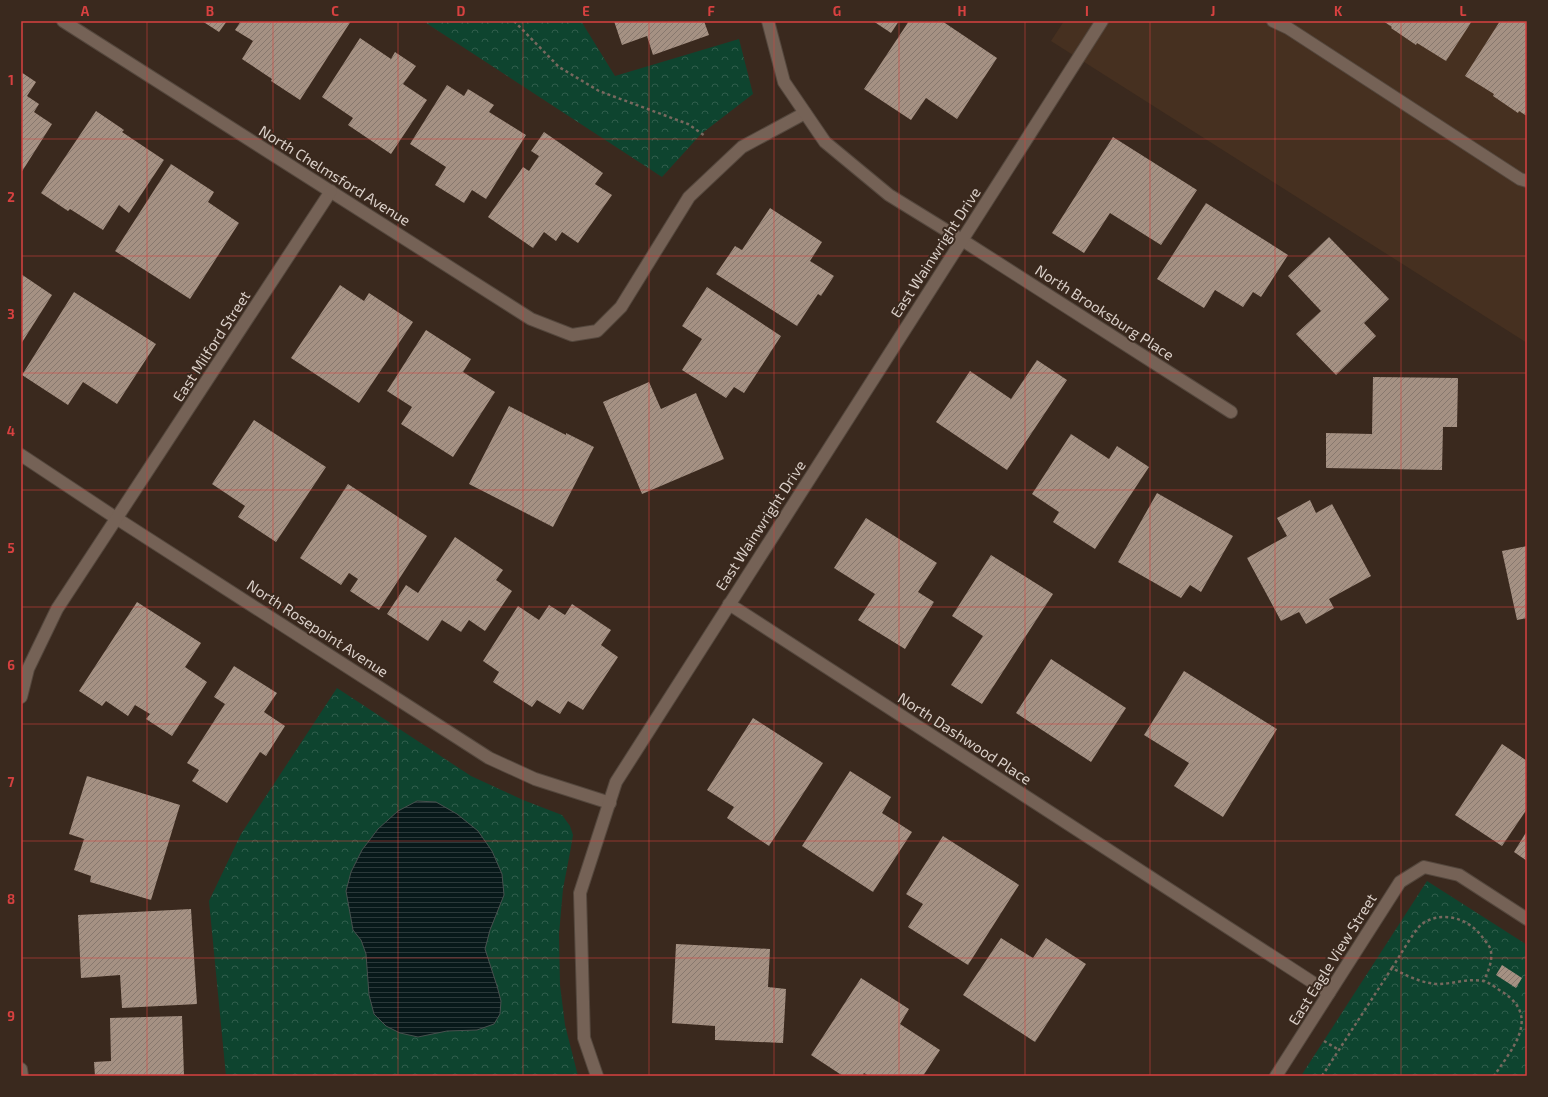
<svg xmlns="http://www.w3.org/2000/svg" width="1548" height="1097" font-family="'Exo 2',sans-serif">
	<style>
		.built { fill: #463020 }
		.park { fill: url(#park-crowns) }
		.water { fill: url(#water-rules); stroke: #47504e }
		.building { fill: url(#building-hatch) }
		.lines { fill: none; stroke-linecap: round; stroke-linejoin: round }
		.minor-casing { stroke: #54473d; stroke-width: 14 }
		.path { stroke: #77685e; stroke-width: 2.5; stroke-dasharray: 3 3; stroke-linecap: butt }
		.minor { stroke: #756256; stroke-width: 12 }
		.grid { fill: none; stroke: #d74140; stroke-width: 1; stroke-opacity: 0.55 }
		.labels { text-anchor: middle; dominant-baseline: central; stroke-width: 4; stroke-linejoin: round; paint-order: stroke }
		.street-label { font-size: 15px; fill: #dbd0c9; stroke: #3a291e }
		.neatline { fill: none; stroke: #d74140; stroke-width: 1.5 }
		.grid-label { font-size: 13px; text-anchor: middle; font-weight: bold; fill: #d74140 }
	</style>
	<defs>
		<pattern id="park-crowns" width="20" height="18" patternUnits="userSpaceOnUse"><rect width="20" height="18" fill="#0e442f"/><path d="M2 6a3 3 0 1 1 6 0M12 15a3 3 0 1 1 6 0" fill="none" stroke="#305e4c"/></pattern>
		<pattern id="water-rules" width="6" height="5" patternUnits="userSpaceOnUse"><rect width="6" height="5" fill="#08191a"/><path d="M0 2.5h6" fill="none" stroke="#2b393a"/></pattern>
		<pattern id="building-hatch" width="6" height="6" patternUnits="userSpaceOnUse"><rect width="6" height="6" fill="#a59183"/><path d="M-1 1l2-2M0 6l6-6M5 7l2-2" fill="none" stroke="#87786e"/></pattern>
	</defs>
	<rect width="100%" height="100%" fill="#3a291e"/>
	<path class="built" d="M1064,21H1527V343L1051,41Z"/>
	<g class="park">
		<path d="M423,21H581L615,76L739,39L753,94L701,134L662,177Z"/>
		<path d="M337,688L471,776L523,800L562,815L570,826L573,835L571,847L563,889L559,934L560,985L565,1025L578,1076H226L209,901L241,834Z"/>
		<path d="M1427,881L1527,945V1070L1523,1076H1301Z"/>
	</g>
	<path class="water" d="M417,801L436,802L457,814L478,831L492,851L502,874L504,895L490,930L485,949L497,986L501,1001L500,1014L494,1024L477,1030L447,1031L418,1037L400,1033L386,1026L374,1014L369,995L366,954L361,940L353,930L346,891L351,872L362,850L378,829L398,811Z"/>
	<g class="building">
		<path d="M202,21H227L219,32Z"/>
		<path d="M241,21H351L300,100L271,81L272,79L242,59L253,41L235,30Z"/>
		<path d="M614,21H704L709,35L653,55L647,36L622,45Z"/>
		<path d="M873,21H899L891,33Z"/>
		<path d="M909,21H942L997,58L957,119L926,98L911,120L864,89Z"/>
		<path d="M1383,21H1472L1446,61L1417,43L1416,45L1391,28L1392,27Z"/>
		<path d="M1500,21H1527V116L1519,111L1518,113L1493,96L1494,94L1465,76Z"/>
		<path d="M360,38L391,59L395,52L416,66L403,84L427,100L391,154L348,125L353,118L322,97Z"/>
		<path d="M21,72L36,82L27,96L39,104L34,112L52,124L21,173Z"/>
		<path d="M447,85L464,96L468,89L494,105L489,112L526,135L486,199L472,190L464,203L435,185L446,167L410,144Z"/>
		<path d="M96,111L124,130L122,132L164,160L129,213L119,205L103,230L70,209L68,211L41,193Z"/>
		<path d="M544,132L603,173L595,184L612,195L578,243L562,232L556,241L544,232L533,248L488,217L523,167L529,171L539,156L531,151Z"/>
		<path d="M1113,137L1197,190L1161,245L1110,213L1084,253L1052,233Z"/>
		<path d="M171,164L214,192L208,202L239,223L190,299L115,251Z"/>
		<path d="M1206,203L1288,255L1261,297L1253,292L1243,307L1215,290L1204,308L1157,279Z"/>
		<path d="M770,208L822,242L810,261L834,276L821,296L818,294L797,326L716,274L735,246L742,250Z"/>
		<path d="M1329,237L1389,299L1364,323L1376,336L1336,375L1296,334L1321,311L1288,276Z"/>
		<path d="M21,274L52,295L21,344Z"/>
		<path d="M340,285L364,301L369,293L413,322L359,403L291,358Z"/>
		<path d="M707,287L781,336L744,393L734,387L726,398L682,370L702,339L682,326Z"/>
		<path d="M74,292L156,344L117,404L83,382L68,405L22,375Z"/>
		<path d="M426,330L471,359L463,372L495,392L453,457L401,424L412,407L387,391Z"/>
		<path d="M1037,360L1067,380L1007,470L936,422L970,371L1011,399Z"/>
		<path d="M1373,377L1458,378L1457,427H1443L1442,470L1326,468V433L1372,434Z"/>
		<path d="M649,382L661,409L696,393L724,459L642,494L603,402Z"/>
		<path d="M509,406L566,435V433L594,447L553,527L469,484Z"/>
		<path d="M254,420L326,467L276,542L238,517L245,506L212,484Z"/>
		<path d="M1071,434L1109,459L1117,446L1149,467L1095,549L1053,522L1059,512L1032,494Z"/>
		<path d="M348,484L427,536L379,610L350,591L358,579L349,573L341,585L300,558Z"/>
		<path d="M1157,493L1233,536L1201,592L1190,585L1181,598L1118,562Z"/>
		<path d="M1310,500L1316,513L1332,504L1371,576L1329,599L1334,608L1306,624L1299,612L1281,621L1247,558L1287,536L1277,518Z"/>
		<path d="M866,518L937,563L918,592L934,602L905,649L858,620L875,594L834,568Z"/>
		<path d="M455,537L503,570L496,580L512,591L485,631L469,620L461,632L442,620L428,641L387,614L406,585L418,593Z"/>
		<path d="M1527,546V618L1517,620L1502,551Z"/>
		<path d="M991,555L1053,594L982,704L951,685L983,636L952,616Z"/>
		<path d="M137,602L201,643L185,667L207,682L172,736L146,719L150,714L135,705L128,716L106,701L102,706L79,691Z"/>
		<path d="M572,604L611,630L601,645L618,657L583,710L568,701L560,714L537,700L532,707L493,682L499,672L483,661L518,606L539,620L549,605L565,615Z"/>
		<path d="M1051,659L1126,708L1091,762L1016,713Z"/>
		<path d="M234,666L277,693L264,712L285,726L266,756L260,752L227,803L192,781L199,770L187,763L225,704L214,697Z"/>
		<path d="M1184,671L1277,729L1223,817L1174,786L1189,763L1144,735Z"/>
		<path d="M753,718L823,763L769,846L727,818L734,807L707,790Z"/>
		<path d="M1502,744L1527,761V809L1502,846L1455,815Z"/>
		<path d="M850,771L891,797L882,813L912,832L873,892L802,846Z"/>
		<path d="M87,776L180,805L151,900L90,882L91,876L74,870L84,839L69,834Z"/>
		<path d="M1527,831V861L1514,852Z"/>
		<path d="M943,836L1019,885L968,965L908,927L923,904L906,894Z"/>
		<path d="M191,909L197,1004L122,1008L120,975L81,978L78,915Z"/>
		<path d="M1001,938L1033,958L1046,938L1086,964L1035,1042L963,995Z"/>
		<path d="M676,944L770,949L768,987L786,989L783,1043L715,1040V1026L672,1023Z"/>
		<path d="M1502,965L1522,978L1516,988L1496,975Z"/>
		<path d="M861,978L909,1009L900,1024L940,1050L923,1076H869L864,1073L862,1076H843L811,1055Z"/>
		<path d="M182,1016L184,1076H95L94,1062L111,1061L110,1018Z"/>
	</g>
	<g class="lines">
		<g class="minor-casing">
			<g id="minor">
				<path d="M63,21L531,319L572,335L597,331L621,307L689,197L742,147L805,113"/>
				<path d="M768,21L784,82L825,142L889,195L962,240L1231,412"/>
				<path d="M1273,21L1288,28L1520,179L1527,181"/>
				<path d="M21,455L116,518L489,758L535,779L610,803"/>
				<path d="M729,604L1329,993"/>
				<path d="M21,697L28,669L57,609L331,191"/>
				<path d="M21,1069L22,1076"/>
				<path d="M597,1076L584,1038L580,893L616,782L1102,21"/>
				<path d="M1276,1076L1400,882L1424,867L1459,875L1527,919"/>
			</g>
		</g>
		<g class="path">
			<path d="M514,21L559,67L599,91L688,124L705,136"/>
			<path d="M1392,968C1398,959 1415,929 1422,924C1442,910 1469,918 1483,938C1485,941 1489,945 1490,948C1494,959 1488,971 1484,981"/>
			<path d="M1324,1041L1339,1050"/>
			<path d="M1322,1076L1392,968C1407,976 1421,983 1438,984C1453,984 1468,978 1483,981C1490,982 1498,990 1504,993C1541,1018 1511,1050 1494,1076"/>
		</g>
		<use href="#minor" class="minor"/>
	</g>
	<path class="grid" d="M147,21V1076M273,21V1076M398,21V1076M523,21V1076M649,21V1076M774,21V1076M899,21V1076M1025,21V1076M1150,21V1076M1275,21V1076M1401,21V1076M21,139H1527M21,256H1527M21,373H1527M21,490H1527M21,607H1527M21,724H1527M21,841H1527M21,958H1527"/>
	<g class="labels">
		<g class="street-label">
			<text transform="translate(335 175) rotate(32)">North Chelmsford Avenue</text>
			<text transform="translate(935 252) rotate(-57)">East Wainwright Drive</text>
			<text transform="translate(1105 312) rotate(33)">North Brooksburg Place</text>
			<text transform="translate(211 346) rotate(-57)">East Milford Street</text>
			<text transform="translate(760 525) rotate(-57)">East Wainwright Drive</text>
			<text transform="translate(318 628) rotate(33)">North Rosepoint Avenue</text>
			<text transform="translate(965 738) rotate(33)">North Dashwood Place</text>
			<text transform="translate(1332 959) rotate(-58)">East Eagle View Street</text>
		</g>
	</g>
	<rect width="1548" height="1097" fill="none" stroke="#3a291e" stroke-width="44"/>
	<rect x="22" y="22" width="1504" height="1053" class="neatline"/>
	<g class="grid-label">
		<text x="85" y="16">A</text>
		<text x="210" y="16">B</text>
		<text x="335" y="16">C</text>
		<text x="461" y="16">D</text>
		<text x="586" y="16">E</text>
		<text x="711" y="16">F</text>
		<text x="837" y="16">G</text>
		<text x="962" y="16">H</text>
		<text x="1087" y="16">I</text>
		<text x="1213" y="16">J</text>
		<text x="1338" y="16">K</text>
		<text x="1463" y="16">L</text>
		<text x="11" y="85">1</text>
		<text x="11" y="202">2</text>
		<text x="11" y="319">3</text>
		<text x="11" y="436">4</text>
		<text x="11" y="553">5</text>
		<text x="11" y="670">6</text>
		<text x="11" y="787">7</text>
		<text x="11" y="904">8</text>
		<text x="11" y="1021">9</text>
	</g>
</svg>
